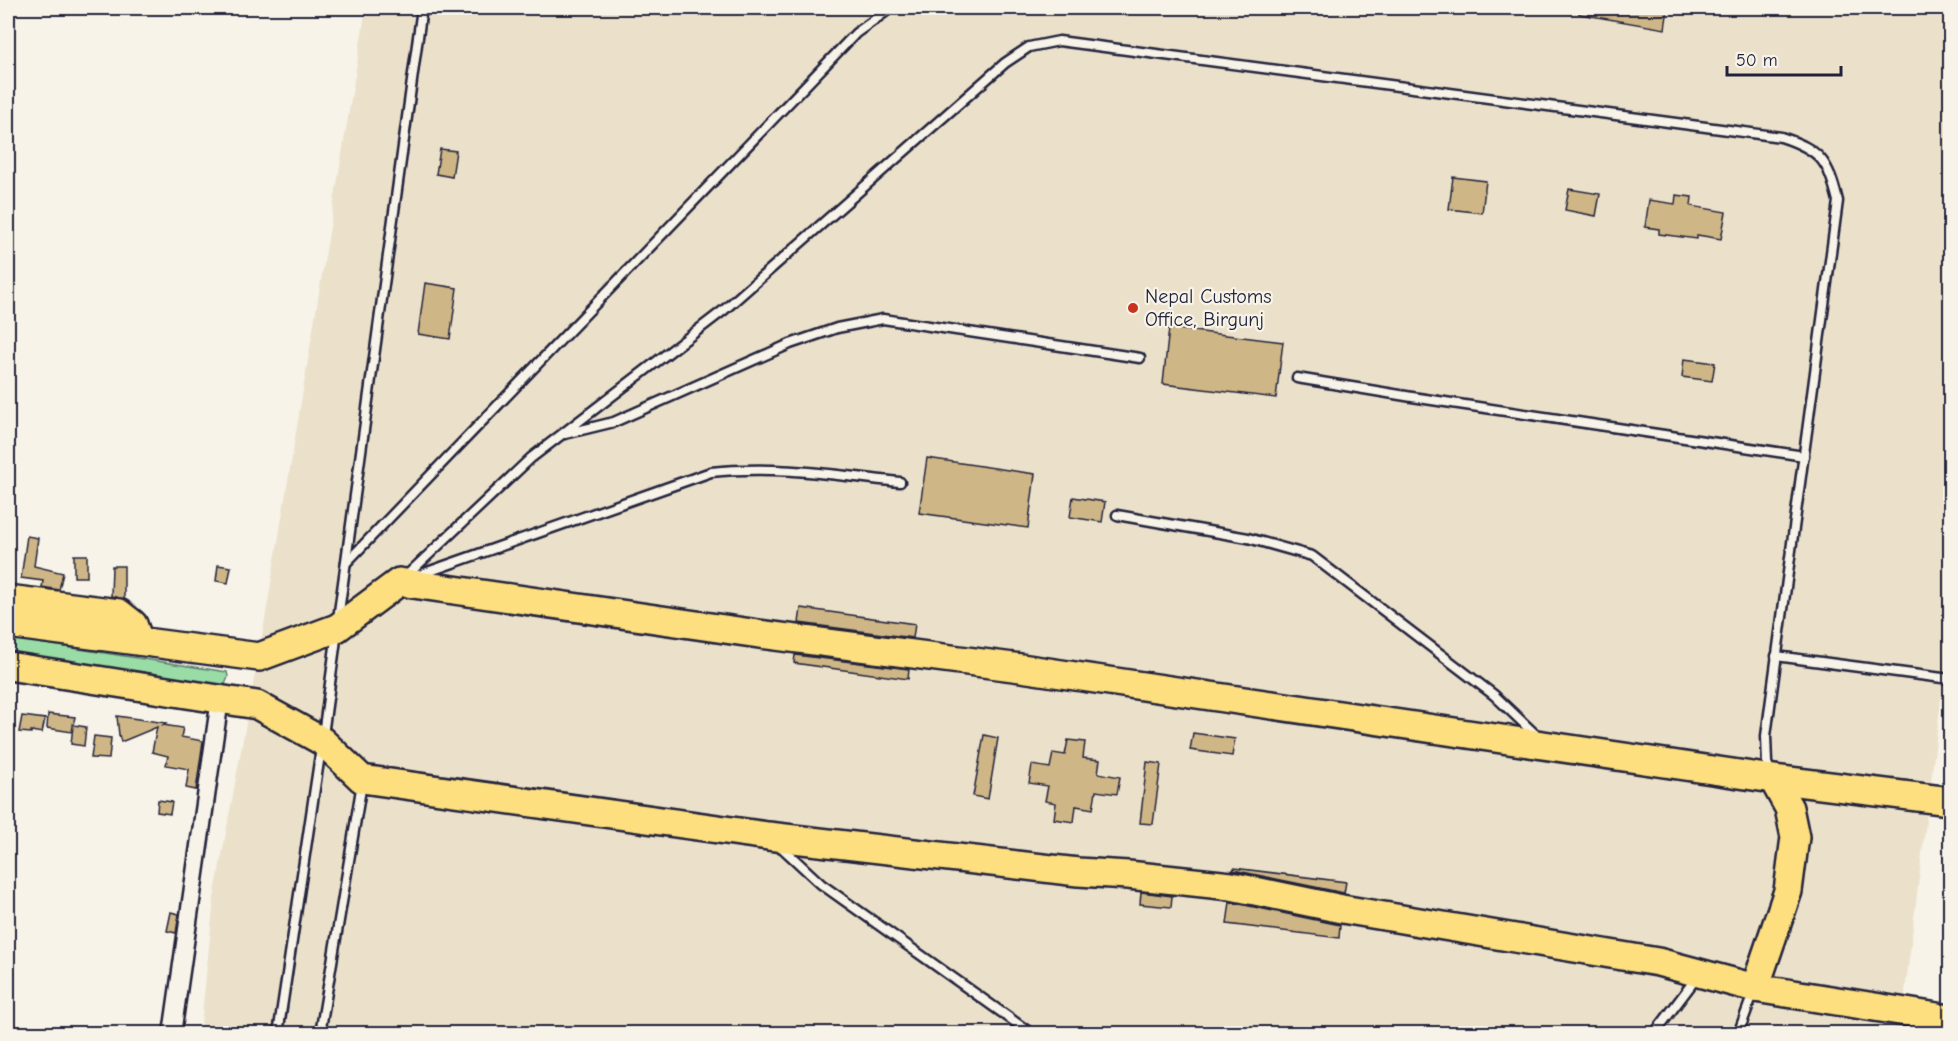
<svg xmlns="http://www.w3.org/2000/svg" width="1958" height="1041" font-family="'Comic Neue',sans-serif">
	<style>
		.built { fill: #ebe1cb }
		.green { fill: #9adca6; stroke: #5e7f70; stroke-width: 1.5 }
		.building { fill: #ceb686; stroke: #22223b; stroke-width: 1.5 }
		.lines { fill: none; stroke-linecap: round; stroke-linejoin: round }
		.service-casing { stroke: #22223b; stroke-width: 13 }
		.minor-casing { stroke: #22223b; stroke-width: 21 }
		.trunk-casing { stroke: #22223b; stroke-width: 32 }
		.service { stroke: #f7f3e8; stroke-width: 8 }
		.minor { stroke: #f7f3e8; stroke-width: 16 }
		.trunk { stroke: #fddf80; stroke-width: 27 }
		.poi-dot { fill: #c8321e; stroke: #f7f3e8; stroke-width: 2 }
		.labels { text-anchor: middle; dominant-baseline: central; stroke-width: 4.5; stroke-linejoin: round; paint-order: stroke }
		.poi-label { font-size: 20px; fill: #22223b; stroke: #f7f3e8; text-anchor: start }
	</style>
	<rect width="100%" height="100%" fill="#f7f3e8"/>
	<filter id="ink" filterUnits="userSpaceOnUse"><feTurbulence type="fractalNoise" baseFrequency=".0167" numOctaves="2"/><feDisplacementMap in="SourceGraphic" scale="12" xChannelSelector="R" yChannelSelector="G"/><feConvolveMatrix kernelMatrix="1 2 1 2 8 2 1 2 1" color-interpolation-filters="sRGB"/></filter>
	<g filter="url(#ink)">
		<path class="built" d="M366,8H1950V626L1900,1033L200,1034L214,898L267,608Z"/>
		<path class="green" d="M8,638L227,672L228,677L224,687L8,654Z"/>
		<g class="building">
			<path d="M1580,8H1668L1665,29L1579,14Z"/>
			<path d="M440,149L456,151L452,177L436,174Z"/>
			<path d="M1453,177L1486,181L1482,213L1449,209Z"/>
			<path d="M1569,189L1600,194L1596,216L1565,210Z"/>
			<path d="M1676,195L1692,197L1691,206L1726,212L1721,239L1697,235V239L1659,234V229L1645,227L1649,200L1675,204Z"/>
			<path d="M425,283L457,288L450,339L418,334Z"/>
			<path d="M1169,328L1283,342L1276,398L1163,384Z"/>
			<path d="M1684,359L1715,363L1712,381L1682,377Z"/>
			<path d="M927,458L1035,474L1028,528L919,513Z"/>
			<path d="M1073,497L1105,502L1102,522L1070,517Z"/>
			<path d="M27,536L38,538L34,566L63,573L59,590L42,587L43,581L21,578Z"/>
			<rect x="74" y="555" width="13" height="22"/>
			<path d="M218,565L231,567L228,583L216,581Z"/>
			<path d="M112,566H124V599L111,596Z"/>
			<path d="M801,608L915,624L913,638L799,623Z"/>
			<path d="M795,655L909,669L908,679L794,663Z"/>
			<path d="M48,714L75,717L73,725L86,727L84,746L71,744L73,726L72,732L47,728Z"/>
			<path d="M22,716L45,719L42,733L31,731V733L19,732Z"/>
			<path d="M117,716L166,723L163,725L183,728L181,737L203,741L196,790L186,788L189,769L166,765L168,756L152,752L157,727L121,742L119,735Z"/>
			<path d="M1193,733L1235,739L1232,756L1190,750Z"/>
			<path d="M984,735L998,738L988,799L973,796Z"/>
			<path d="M94,736L111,738L109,759L91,758Z"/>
			<path d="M1068,740L1085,742L1083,758L1100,760L1098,773L1120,777L1117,794L1096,791L1093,809L1076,806L1074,822L1054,819L1056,803L1045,801L1048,786L1029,783L1032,765L1050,768L1053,753L1065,755Z"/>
			<path d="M1147,762L1161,764L1153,824L1140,823Z"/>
			<path d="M158,800L172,802L170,814L157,812Z"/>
			<path d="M1234,868L1346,882L1344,893L1233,870Z"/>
			<path d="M1141,892L1172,896L1171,907L1140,904Z"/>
			<path d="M1230,902L1340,925L1339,938L1227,924Z"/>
			<path d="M171,912L179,914L176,933L167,931Z"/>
		</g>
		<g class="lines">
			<g class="service-casing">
				<g id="service">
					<path d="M1297,378L1412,397L1804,456"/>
					<path d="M565,434L614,422L790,344L837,328L883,319L1140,358"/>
					<path d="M1117,515L1248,538L1312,556L1494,695L1536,735"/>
					<path d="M346,563L856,33L891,8"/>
					<path d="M416,576L711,472C775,465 836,475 900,482"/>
					<path d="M405,577L531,458L724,310L1005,63L1029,47L1059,41L1781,137C1821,150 1828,161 1838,201L1766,736L1767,763L1771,773"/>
					<path d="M338,619L422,8"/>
					<path d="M1776,656L1950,679"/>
					<path d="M323,735L337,632"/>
					<path d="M778,844L821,884L1032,1034"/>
					<path d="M278,1034L321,748"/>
					<path d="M320,1034L362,783"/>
					<path d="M1654,1034L1697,977"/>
					<path d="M1738,1034L1754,991"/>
				</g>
			</g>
			<g class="minor-casing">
				<path id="minor" d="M172,1034L220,699"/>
			</g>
			<g class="trunk-casing">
				<g id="trunk">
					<path d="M8,599L119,613L133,624L139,641"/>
					<path d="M8,624L259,657L337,628L399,582L759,634L1021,668L1773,779L1950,801"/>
					<path d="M8,666L257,705L322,741L362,779L768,836L1078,872L1128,875L1231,886L1342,909L1658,962L1755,988L1950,1019"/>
					<path d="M1755,988L1788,891L1795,837L1789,808L1773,779"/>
				</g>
			</g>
			<use href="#service" class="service"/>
			<use href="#minor" class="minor"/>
			<use href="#trunk" class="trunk"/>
		</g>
	</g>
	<circle class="poi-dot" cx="1133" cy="308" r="6"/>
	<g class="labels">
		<g class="poi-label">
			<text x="1145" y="296">Nepal Customs<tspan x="1145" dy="23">Office, Birgunj</tspan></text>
		</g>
	</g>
	<rect width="1958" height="1041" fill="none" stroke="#f7f3e8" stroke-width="30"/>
	<rect x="15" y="15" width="1928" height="1011" fill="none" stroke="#22223b" stroke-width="2" filter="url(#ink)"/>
	<path d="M1727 66v9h114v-9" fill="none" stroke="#22223b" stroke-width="3"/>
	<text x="1736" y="66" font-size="18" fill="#22223b" stroke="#f7f3e8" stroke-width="4.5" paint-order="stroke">50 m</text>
</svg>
